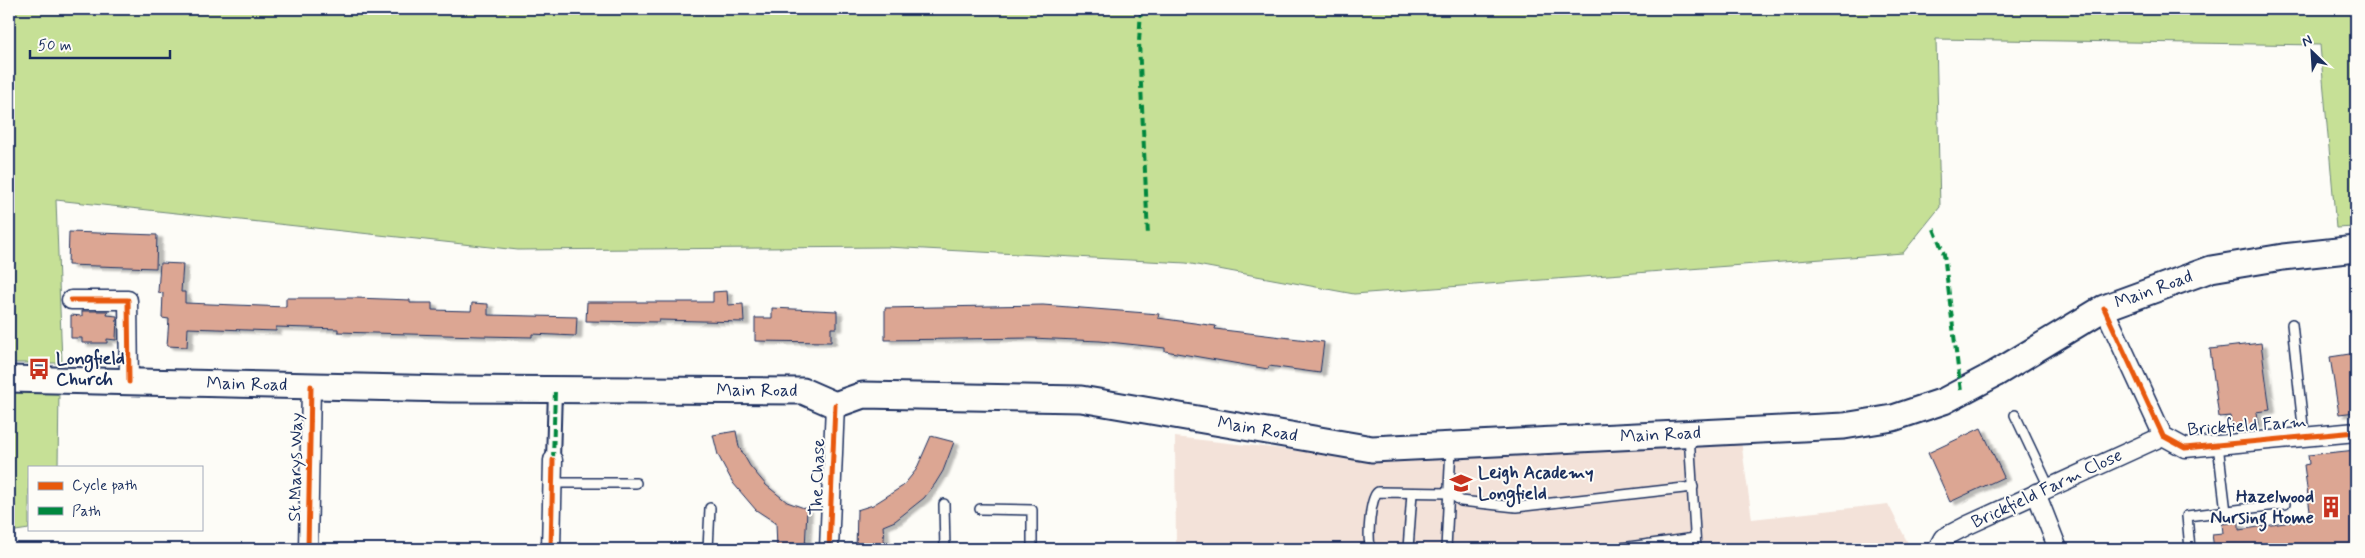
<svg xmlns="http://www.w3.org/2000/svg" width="2365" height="558" font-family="Mynerve,sans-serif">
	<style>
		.built { fill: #f3e2d9 }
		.green { fill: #c6e096; stroke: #70887a }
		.building { fill: #dca693; stroke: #1b2f5e; filter: url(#shadow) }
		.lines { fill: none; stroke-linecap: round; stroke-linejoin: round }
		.service-casing { stroke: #1b2f5e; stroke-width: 12 }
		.pedestrian-casing { stroke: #1b2f5e; stroke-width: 16 }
		.minor-casing { stroke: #1b2f5e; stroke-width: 21 }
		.secondary-casing { stroke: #1b2f5e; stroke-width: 29 }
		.service { stroke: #fdfcf7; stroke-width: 9 }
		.pedestrian { stroke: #fdfcf7; stroke-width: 12 }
		.minor { stroke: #fdfcf7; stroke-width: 18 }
		.secondary { stroke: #fdfcf7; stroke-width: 25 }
		.quiet { stroke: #00873e; stroke-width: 4; stroke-dasharray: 8 4; stroke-linecap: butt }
		.cycleway-casing { stroke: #fdfcf7; stroke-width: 8 }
		.cycleway { stroke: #e8590c; stroke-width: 5 }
		.labels { text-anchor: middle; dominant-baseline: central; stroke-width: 4; stroke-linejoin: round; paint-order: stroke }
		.street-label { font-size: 18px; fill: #1b2f5e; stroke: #fdfcf7 }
		.poi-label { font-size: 18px; font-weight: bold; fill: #1b2f5e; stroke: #fdfcf7; text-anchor: start }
	</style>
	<defs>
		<filter id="shadow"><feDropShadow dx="5.5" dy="3" stdDeviation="1" flood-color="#0004"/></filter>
	</defs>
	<rect width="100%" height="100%" fill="#fdfcf7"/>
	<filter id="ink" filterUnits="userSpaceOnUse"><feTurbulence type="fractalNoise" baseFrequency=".02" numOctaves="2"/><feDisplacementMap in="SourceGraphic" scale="10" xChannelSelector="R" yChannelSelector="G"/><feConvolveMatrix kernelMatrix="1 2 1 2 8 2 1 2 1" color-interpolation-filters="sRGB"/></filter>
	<g filter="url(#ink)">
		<path class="built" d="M1175,437L1400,462L1741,441L1752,519L1888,504L1911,549H1176Z"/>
		<g class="green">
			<path d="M9,9H2356V227L2336,228L2320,45L1936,39L1940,207L1903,253L1354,294L1186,263L887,247L518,250L56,200L62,363H9Z"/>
			<path d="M9,388H59L58,467H29V529L9,532Z"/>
		</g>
		<g class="building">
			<path d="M69,232L157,235L156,268L68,265Z"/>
			<path d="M160,263L183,264L181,292H185V303L286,307V298H356L410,300V303H432V310L471,311L472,303L488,304V315L577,317L576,336L532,334V337L480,336L338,332V329L309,328L276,327V331L188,328L187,347L167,346L169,319L162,318L163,293L158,292Z"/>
			<path d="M727,291L728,305L743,304L744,322L659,320V322L586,321L587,302H713V292Z"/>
			<path d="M1043,305L1159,314L1158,318L1216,326L1215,329L1324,342L1320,373L1269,366L1268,369L1165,351V348L1100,341L1031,338L885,340V308Z"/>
			<path d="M772,308L837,311V328H831V342L755,341V318H772Z"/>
			<path d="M82,311H108L107,315L117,316L116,340L107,339V343H82V338H71V315L82,316Z"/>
			<path d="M2261,343L2270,410L2256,412L2258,425L2232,429L2230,416L2219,417L2210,349Z"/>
			<path d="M2356,353V412L2339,414L2330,357Z"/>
			<path d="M1981,428L2004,477L1950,502L1928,453Z"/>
			<path d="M736,431L739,447L750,466L766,485L787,502L807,509L805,549H777L776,523L756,510L733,483L718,455L713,435Z"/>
			<path d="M931,436L954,442L943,471L935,484L924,498L895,521L883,526L885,549H856L857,510L873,505L903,486L916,470Z"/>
			<path d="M2356,450V493H2352L2356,549H2214L2212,534L2223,533L2222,524L2239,522V530L2311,519L2304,465L2309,464L2308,455Z"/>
		</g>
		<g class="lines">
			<g class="service-casing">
				<g id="service">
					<path d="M2292,324L2304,435"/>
					<path d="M2015,415L2049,487"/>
					<path d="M1689,434L1696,549"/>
					<path d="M2218,445L2226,512"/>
					<path d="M553,483H636"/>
					<path d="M944,504L945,549"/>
					<path d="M980,509L1032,510V549"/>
					<path d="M708,549L710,508"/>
					<path d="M1371,549C1367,539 1370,497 1378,492L1450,493L1461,501L1516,507L1693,487"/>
					<path d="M1408,549L1412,493"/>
					<path d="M1446,549L1451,447"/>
					<path d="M1614,549L1695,538"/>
					<path d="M2190,549L2187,516L2285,504"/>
				</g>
			</g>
			<g class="pedestrian-casing">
				<path id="pedestrian" d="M553,460L555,390"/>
			</g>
			<g class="minor-casing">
				<g id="minor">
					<path d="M71,300H128L129,382"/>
					<path d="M2104,308L2163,436L2185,448L2356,432"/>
					<path d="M2036,493L2058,549"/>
					<path d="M308,549L311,386"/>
					<path d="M551,549L553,460"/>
					<path d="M829,549L835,405"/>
					<path d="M1937,549L1943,538L1968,525L2163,436"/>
				</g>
			</g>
			<g class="secondary-casing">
				<g id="secondary">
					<path id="s1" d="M9,379L450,389L803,391L835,405L863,395L1081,399L1372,449L1844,426L1893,418L1944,401L1995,374L2104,308L2211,269L2283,257L2356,249"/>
				</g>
			</g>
			<use href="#service" class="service"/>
			<use href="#pedestrian" class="pedestrian"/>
			<use href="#minor" class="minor"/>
			<use href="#secondary" class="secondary"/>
			<g class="quiet">
				<path d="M1141,9L1139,42L1148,236"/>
				<path d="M1934,229L1944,254L1961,392"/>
				<path d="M553,460L555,390"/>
			</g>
			<g class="cycleway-casing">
				<g id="cycleway">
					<path d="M71,300H128L129,382"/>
					<path d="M2104,308L2163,436L2185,448L2356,432"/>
					<path d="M308,549L311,386"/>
					<path d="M551,549L553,460"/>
					<path d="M829,549L835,405"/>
				</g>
			</g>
			<use href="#cycleway" class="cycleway"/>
		</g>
	</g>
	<defs>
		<g id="bus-bare" transform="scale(1.725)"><path d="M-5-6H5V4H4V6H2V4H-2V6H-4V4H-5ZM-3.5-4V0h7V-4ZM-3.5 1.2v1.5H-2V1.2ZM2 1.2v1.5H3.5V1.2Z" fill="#c8321e" stroke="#fdfcf7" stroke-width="2.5" paint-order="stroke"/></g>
		<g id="school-bare" transform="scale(1.725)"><path d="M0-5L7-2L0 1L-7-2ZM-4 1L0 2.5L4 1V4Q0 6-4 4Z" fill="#c8321e" stroke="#fdfcf7" stroke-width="2.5" paint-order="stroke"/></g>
		<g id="building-bare" transform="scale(1.725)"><path d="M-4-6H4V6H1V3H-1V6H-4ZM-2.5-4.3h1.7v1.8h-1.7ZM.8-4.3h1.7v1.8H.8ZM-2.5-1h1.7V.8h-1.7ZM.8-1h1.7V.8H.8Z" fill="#c8321e" stroke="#fdfcf7" stroke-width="2.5" paint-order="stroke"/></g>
	</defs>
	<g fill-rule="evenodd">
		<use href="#bus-bare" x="39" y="369"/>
		<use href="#school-bare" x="1461" y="483"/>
		<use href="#building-bare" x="2331" y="507"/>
	</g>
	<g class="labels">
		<g class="street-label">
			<text stroke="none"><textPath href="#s1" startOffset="2186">Main Road</textPath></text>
			<text stroke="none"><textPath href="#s1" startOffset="238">Main Road</textPath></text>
			<text stroke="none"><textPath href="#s1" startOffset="748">Main Road</textPath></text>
			<text transform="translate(2247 426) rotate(-4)">Brickfield Farm</text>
			<text stroke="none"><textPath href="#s1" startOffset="1256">Main Road</textPath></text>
			<text stroke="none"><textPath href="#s1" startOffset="1661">Main Road</textPath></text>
			<text transform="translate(296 467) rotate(-89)">St Marys Way</text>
			<text transform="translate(818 477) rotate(-88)">The Chase</text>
			<text transform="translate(2047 489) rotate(-25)">Brickfield Farm Close</text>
		</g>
		<g class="poi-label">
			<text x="56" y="359">Longfield<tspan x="56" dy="21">Church</tspan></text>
			<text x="1478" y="473">Leigh Academy<tspan x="1478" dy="21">Longfield</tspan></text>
			<text x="2314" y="497" text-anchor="end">Hazelwood<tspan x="2314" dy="21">Nursing Home</tspan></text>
		</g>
	</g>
	<rect width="2365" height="558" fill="none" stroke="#fdfcf7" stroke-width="30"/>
	<rect x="15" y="15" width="2335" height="528" fill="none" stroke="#1b2f5e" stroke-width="2" filter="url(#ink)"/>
	<rect x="28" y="466" width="175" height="65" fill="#fdfcf7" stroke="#a3aaba"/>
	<rect x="38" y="482" width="25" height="8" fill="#e8590c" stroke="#a3aaba"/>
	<text x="72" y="490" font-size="15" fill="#1b2f5e">Cycle path</text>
	<rect x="38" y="507" width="25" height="8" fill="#00873e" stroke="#a3aaba"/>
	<text x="72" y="516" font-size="15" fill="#1b2f5e">Path</text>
	<g transform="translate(2312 52) rotate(335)" stroke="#fdfcf7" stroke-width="4" paint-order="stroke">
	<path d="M0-4L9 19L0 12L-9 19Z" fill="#1b2f5e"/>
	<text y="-8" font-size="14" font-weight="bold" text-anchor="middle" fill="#1b2f5e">N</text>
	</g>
	<path d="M30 50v8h140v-8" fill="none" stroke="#1b2f5e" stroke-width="2.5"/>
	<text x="38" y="50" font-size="15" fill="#1b2f5e" stroke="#fdfcf7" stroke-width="4" paint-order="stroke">50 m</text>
</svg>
